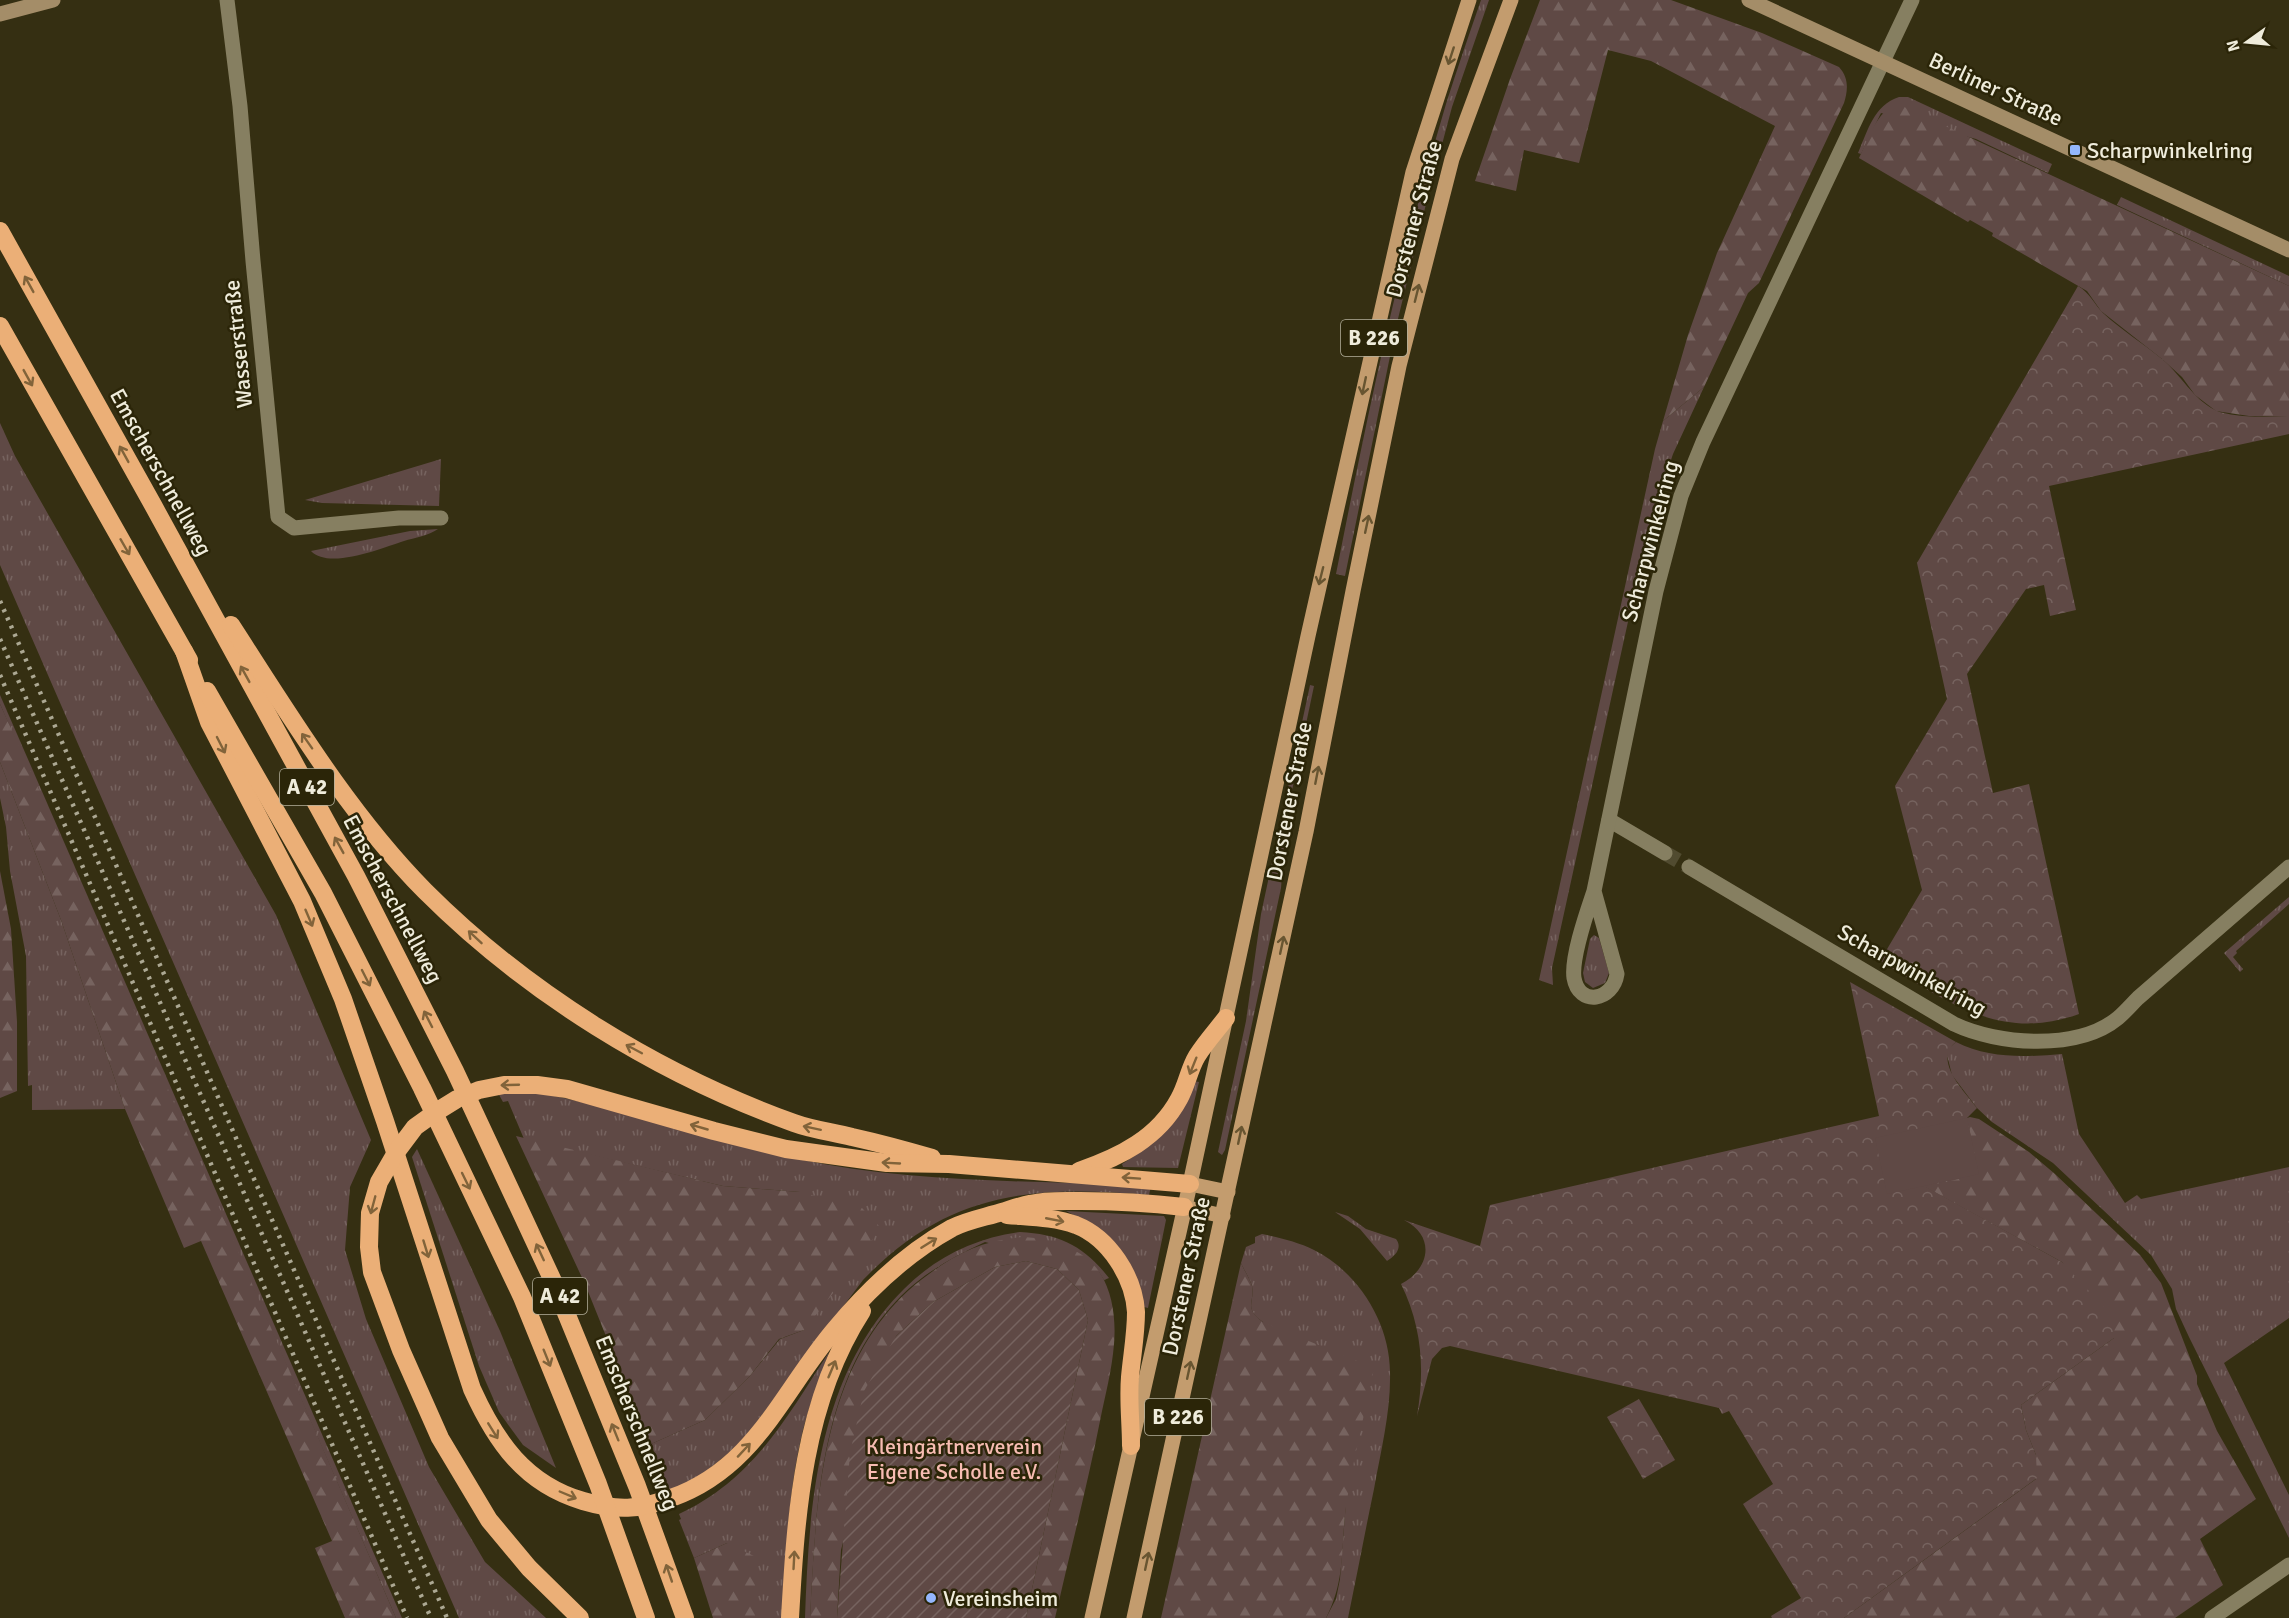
<svg xmlns="http://www.w3.org/2000/svg" width="2289" height="1618" font-family="Signika,sans-serif">
	<style>
		.grass { fill: url(#grass-tufts) }
		.forest { fill: url(#forest-firs) }
		.park { fill: url(#park-crowns) }
		.garden { fill: url(#garden-furrows) }
		.pitch { fill: #5f4945 }
		.lines { fill: none; stroke-linecap: round; stroke-linejoin: round }
		.street-tunnel { stroke: #514b30; stroke-width: 15; stroke-dasharray: 15 8; stroke-linecap: butt }
		.street { stroke: #867f61; stroke-width: 15 }
		.secondary { stroke: #a48d68; stroke-width: 15 }
		.primary { stroke: #c39c6e; stroke-width: 15 }
		.highway { stroke: #ebaf77; stroke-width: 18 }
		.rail { stroke: #aca893; stroke-width: 4.5; stroke-dasharray: 3 6; stroke-linecap: butt }
		.oneway { stroke: #685531 }
		.oneway2 { stroke: #81633a }
		.poi-dot { fill: #94b7fd; stroke: #2b2508; stroke-width: 2 }
		.labels { text-anchor: middle; dominant-baseline: central; stroke-width: 5; stroke-linejoin: round; paint-order: stroke }
		.shield { fill: #2b2508; stroke: #b4b09c; stroke-width: 1.5 }
		.shield-label { font-size: 21px; font-weight: bold; fill: #efecdb }
		.street-label { font-size: 22px; fill: #efecdb; stroke: #2b2508 }
		.poi-label { font-size: 22px; fill: #efecdb; stroke: #2b2508; text-anchor: start }
		.park-label { font-size: 22px; fill: #f7bcb2; stroke: #2b2508 }
	</style>
	<defs>
		<pattern id="grass-tufts" width="24" height="20" patternUnits="userSpaceOnUse" patternTransform="scale(1.5)"><rect width="24" height="20" fill="#5f4945"/><path d="M3 7l-1-3M5 7V3M7 7l1-3M15 17l-1-3M17 17v-4M19 17l1-3" fill="none" stroke="#76635f"/></pattern>
		<pattern id="forest-firs" width="22" height="20" patternUnits="userSpaceOnUse" patternTransform="scale(1.5)"><rect width="22" height="20" fill="#5f4945"/><path d="M5 1l3.5 6h-7zM16 11l3.5 6h-7z" fill="#76635f"/></pattern>
		<pattern id="park-crowns" width="20" height="18" patternUnits="userSpaceOnUse" patternTransform="scale(1.5)"><rect width="20" height="18" fill="#5f4945"/><path d="M2 6a3 3 0 1 1 6 0M12 15a3 3 0 1 1 6 0" fill="none" stroke="#76635f"/></pattern>
		<pattern id="garden-furrows" width="10" height="10" patternUnits="userSpaceOnUse" patternTransform="scale(1.5)"><rect width="10" height="10" fill="#5f4945"/><path d="M-1 1l2-2M0 10L10 0M9 11l2-2" fill="none" stroke="#76635f"/></pattern>
	</defs>
	<rect width="100%" height="100%" fill="#352f12"/>
	<g class="grass">
		<path d="M1481,0H1489L1452,107L1425,208L1396,327L1345,576L1336,574C1367,417 1400,258 1446,104C1457,69 1469,35 1481,0Z"/>
		<path d="M1899,97H1908L2052,164L2048,173L1976,139L1881,113L1861,154L1858,153C1868,130 1874,105 1899,97Z"/>
		<path d="M2121,197L2289,276V286L2117,205Z"/>
		<path d="M1704,387L1673,454L1649,526L1552,968L1553,985L1539,980L1655,449L1663,421Z"/>
		<path d="M0,423L15,456L276,915L371,1140L350,1187L345,1250L366,1319L429,1467L485,1562L546,1618H459L0,565Z"/>
		<path d="M441,459L439,506L322,503L305,500Z"/>
		<path d="M438,529C430,535 414,538 404,541C382,548 329,570 311,551L410,531Z"/>
		<path d="M1310,685L1314,686L1286,819L1281,888L1225,1150L1222,1155L1218,1152L1246,1021L1261,914Z"/>
		<path d="M0,695L402,1618H396L0,704Z"/>
		<path d="M0,762L61,920L125,1109L32,1110V1085L28,1086L26,956L10,871L6,827L0,798Z"/>
		<path d="M2289,897V904L2236,951L2237,953L2233,957L2243,969L2240,972L2224,953Z"/>
		<path d="M1594,935L1599,938L1609,973L1605,983L1593,988L1585,982L1583,973L1590,939Z"/>
		<path d="M1956,1042C1989,1059 2026,1057 2062,1054L2079,1134L2125,1203L2137,1195L2141,1199L2289,1167V1318L2224,1363L2289,1495V1538L2189,1337L2176,1309L2172,1289L2151,1255L2053,1163L1992,1122L1977,1108L1952,1075L1947,1055L1948,1049Z"/>
		<path d="M1194,1081L1199,1082L1178,1168L1123,1167L1122,1164L1133,1157Z"/>
		<path d="M535,1092C624,1109 710,1140 798,1159C914,1184 1034,1180 1151,1186L1149,1195C1033,1185 948,1191 863,1280L741,1443L698,1478L670,1491L651,1444L705,1420L749,1377L780,1339L804,1330L800,1192L723,1186L524,1139L508,1101L503,1102L498,1093Z"/>
		<path d="M417,1149L500,1331L556,1468L523,1445L499,1412L479,1366L412,1157Z"/>
		<path d="M1066,1211L1164,1216L1166,1220L1148,1308L1144,1307L1139,1284L1087,1222Z"/>
		<path d="M1335,1212L1348,1216L1366,1229L1396,1239C1403,1248 1395,1256 1387,1261L1360,1229Z"/>
		<path d="M1020,1232C1060,1234 1084,1246 1109,1278L1104,1280L1099,1272L985,1242C955,1256 925,1272 901,1296C819,1378 816,1509 810,1618H805C809,1503 818,1374 904,1289C936,1257 975,1238 1020,1232Z"/>
		<path d="M1262,1234C1280,1238 1298,1242 1314,1250C1358,1272 1390,1323 1390,1372C1391,1411 1381,1450 1374,1489C1365,1532 1357,1575 1348,1618H1326L1336,1599L1340,1579L1346,1502L1263,1322C1243,1308 1255,1303 1252,1286C1250,1279 1244,1270 1241,1263L1246,1247L1255,1243V1237Z"/>
		<path d="M829,1352C820,1378 810,1403 803,1430C788,1491 786,1556 783,1618H756L727,1543L694,1558L679,1520L681,1519L679,1514C753,1480 787,1417 829,1352Z"/>
	</g>
	<g class="forest">
		<path d="M1540,0H1671L1762,33L1839,67C1849,78 1848,90 1844,103L1759,283L1748,293L1704,387L1663,421L1688,335L1717,253L1775,126L1651,61L1608,50L1579,163L1524,150L1516,191L1475,181L1510,79Z"/>
		<path d="M1898,104L2289,286V417L2249,416L2216,411L2195,395L2182,377L2162,359L2101,311L2087,291L1992,236L1993,233L1970,220L1968,222L1859,158C1869,138 1876,111 1898,104Z"/>
		<path d="M0,704L40,792L396,1618H345L315,1548L332,1541L201,1241L184,1248L125,1109L61,920L0,762Z"/>
		<path d="M0,871L11,929L17,1022V1091L0,1098Z"/>
		<path d="M1970,1117L1979,1119L2029,1152L2055,1174L2140,1255L2161,1283L2197,1376V1384L2217,1431L2256,1499L2200,1539L2223,1585L2175,1618H1844L2036,1479V1455L2026,1430L2021,1405L2114,1338L2062,1262L1925,1187L1967,1118Z"/>
		<path d="M516,1136L723,1186L800,1192L862,1208L880,1227L860,1259L804,1330L779,1339L749,1377L705,1420L651,1444L649,1443L585,1284Z"/>
		<path d="M1024,1237C1052,1239 1085,1249 1100,1273C1113,1293 1116,1321 1114,1344C1112,1370 1105,1396 1100,1421C1087,1487 1070,1552 1055,1618H1026L1088,1320L1079,1290L1057,1269L1026,1261L995,1267L933,1302L896,1336L841,1550L837,1618H810C816,1498 821,1351 929,1274C958,1252 987,1239 1024,1237Z"/>
		<path d="M1241,1263C1244,1270 1250,1279 1252,1286C1255,1303 1243,1307 1263,1322L1374,1368C1365,1412 1354,1456 1347,1500C1340,1543 1347,1578 1326,1618H1161Z"/>
		<path d="M727,1543L758,1558L756,1618H713L694,1558Z"/>
	</g>
	<g class="park">
		<path d="M2078,286C2090,293 2094,304 2103,313C2121,330 2143,343 2162,359C2181,375 2193,399 2215,410C2232,418 2269,417 2289,417V434L2049,486L2076,610L2050,616L2044,585L2026,589L1967,674L1993,793L2029,784L2079,1014C1999,1043 1946,1000 1880,961L1922,890L1895,786L1947,699L1917,563Z"/>
		<path d="M1850,982L1956,1042C1932,1060 1965,1092 1977,1108L1967,1118L1979,1174L1926,1187L2062,1262L2114,1318V1338L2021,1405L2026,1430L2036,1455L2037,1478L1844,1618H1772L1771,1616L1801,1598L1743,1504L1773,1484L1729,1411L1722,1414L1719,1408L1450,1346L1442,1348L1432,1359L1417,1416C1425,1369 1422,1327 1401,1284C1430,1269 1436,1236 1404,1220L1480,1246L1490,1205L1879,1116Z"/>
		<path d="M1639,1399L1675,1460L1643,1479L1607,1417Z"/>
	</g>
	<path class="garden" d="M1026,1261L1057,1269L1079,1290L1088,1320L1026,1618H837L850,1453L864,1391L896,1336L933,1302L995,1267Z"/>
	<path class="pitch" d="M1967,1118L1979,1174L1887,1194L1875,1138Z"/>
	<g class="lines">
		<path class="street-tunnel" d="M1665,853L1689,867"/>
		<g class="street">
			<path d="M227,0L240,106L253,261L278,517L294,528L399,518H441"/>
			<path d="M1609,820L1665,853"/>
			<path d="M1689,867L1954,1024C1998,1045 2078,1051 2118,1018C2125,1012 2131,1005 2138,998L2289,867"/>
			<path d="M1594,891L1617,974C1613,1001 1579,1007 1574,978C1571,957 1587,912 1594,891L1656,591L1681,496L1703,442L1912,0"/>
			<path d="M2212,1618L2289,1565"/>
		</g>
		<g class="secondary">
			<path d="M1749,0L2289,250"/>
			<path d="M0,14L53,0"/>
		</g>
		<g class="primary">
			<path d="M1190,1184L1228,1192"/>
			<path d="M1184,1207L1223,1216"/>
			<path d="M1092,1618L1190,1184L1308,636L1413,172L1469,0"/>
			<path d="M1134,1618L1306,832L1353,591L1399,366L1452,159L1511,0"/>
		</g>
		<g class="highway">
			<path d="M0,231L153,505L356,876L455,1071L553,1281L637,1486L685,1618"/>
			<path d="M0,326L189,660"/>
			<path d="M231,625C290,716 349,814 425,891C527,993 658,1074 794,1123C813,1130 833,1132 852,1137C879,1143 905,1150 932,1158"/>
			<path d="M184,651L209,722L302,901L343,999L385,1121L472,1389C496,1442 525,1484 583,1501C617,1511 639,1510 671,1498C756,1468 782,1391 836,1328C868,1290 908,1252 952,1228C966,1221 981,1218 995,1214C1007,1211 1018,1206 1030,1204C1046,1200 1063,1201 1080,1201C1115,1201 1150,1203 1184,1207"/>
			<path d="M207,691L323,893L422,1088L522,1297L598,1484L646,1618"/>
			<path d="M1079,1171C1120,1157 1158,1138 1179,1099C1187,1085 1189,1069 1197,1056C1205,1043 1216,1031 1226,1018"/>
			<path d="M1007,1215C1030,1217 1054,1217 1076,1225C1109,1238 1134,1277 1136,1312C1136,1334 1132,1355 1130,1377C1128,1400 1131,1423 1131,1446"/>
			<path d="M580,1618L529,1568L489,1520L440,1438L401,1350L372,1272L369,1247L370,1213L379,1182L397,1151L415,1127L436,1112L457,1099L479,1090L504,1085H537L567,1089L714,1131L786,1149L887,1163L949,1164L1190,1184"/>
			<path d="M790,1618C796,1513 803,1402 862,1311"/>
		</g>
		<g class="rail">
			<path d="M0,601L447,1618"/>
			<path d="M0,639L431,1618"/>
			<path d="M0,675L407,1618"/>
		</g>
	</g>
	<defs><path id="oneway-shaft" d="M-6 0H5M1.5-3L5.5 0L1.5 3" fill="none" stroke-width="1.6" stroke-linecap="round" stroke-linejoin="round" transform="scale(1.5)"/></defs>
	<g class="oneway">
		<use href="#oneway-shaft" transform="translate(1451 56) rotate(108)"/>
		<use href="#oneway-shaft" transform="translate(1417 293) rotate(-76)"/>
		<use href="#oneway-shaft" transform="translate(1364 386) rotate(102)"/>
		<use href="#oneway-shaft" transform="translate(1367 524) rotate(-78)"/>
		<use href="#oneway-shaft" transform="translate(1321 576) rotate(104)"/>
		<use href="#oneway-shaft" transform="translate(1317 775) rotate(-79)"/>
		<use href="#oneway-shaft" transform="translate(1282 945) rotate(-78)"/>
		<use href="#oneway-shaft" transform="translate(1240 1135) rotate(-78)"/>
		<use href="#oneway-shaft" transform="translate(1189 1370) rotate(-78)"/>
		<use href="#oneway-shaft" transform="translate(1147 1561) rotate(-78)"/>
	</g>
	<g class="oneway2">
		<use href="#oneway-shaft" transform="translate(29 284) rotate(-119)"/>
		<use href="#oneway-shaft" transform="translate(28 378) rotate(61)"/>
		<use href="#oneway-shaft" transform="translate(124 454) rotate(-119)"/>
		<use href="#oneway-shaft" transform="translate(125 547) rotate(60)"/>
		<use href="#oneway-shaft" transform="translate(245 674) rotate(-119)"/>
		<use href="#oneway-shaft" transform="translate(307 741) rotate(-125)"/>
		<use href="#oneway-shaft" transform="translate(221 745) rotate(63)"/>
		<use href="#oneway-shaft" transform="translate(339 845) rotate(-119)"/>
		<use href="#oneway-shaft" transform="translate(309 918) rotate(67)"/>
		<use href="#oneway-shaft" transform="translate(475 937) rotate(-137)"/>
		<use href="#oneway-shaft" transform="translate(366 978) rotate(63)"/>
		<use href="#oneway-shaft" transform="translate(428 1019) rotate(-117)"/>
		<use href="#oneway-shaft" transform="translate(634 1049) rotate(-152)"/>
		<use href="#oneway-shaft" transform="translate(1193 1066) rotate(112)"/>
		<use href="#oneway-shaft" transform="translate(510 1085) rotate(178)"/>
		<use href="#oneway-shaft" transform="translate(699 1127) rotate(-164)"/>
		<use href="#oneway-shaft" transform="translate(812 1128) rotate(-168)"/>
		<use href="#oneway-shaft" transform="translate(891 1163) rotate(-177)"/>
		<use href="#oneway-shaft" transform="translate(1131 1178) rotate(-176)"/>
		<use href="#oneway-shaft" transform="translate(466 1181) rotate(64)"/>
		<use href="#oneway-shaft" transform="translate(373 1205) rotate(105)"/>
		<use href="#oneway-shaft" transform="translate(1055 1220) rotate(11)"/>
		<use href="#oneway-shaft" transform="translate(929 1243) rotate(-32)"/>
		<use href="#oneway-shaft" transform="translate(426 1249) rotate(73)"/>
		<use href="#oneway-shaft" transform="translate(540 1252) rotate(-115)"/>
		<use href="#oneway-shaft" transform="translate(547 1358) rotate(68)"/>
		<use href="#oneway-shaft" transform="translate(832 1369) rotate(-67)"/>
		<use href="#oneway-shaft" transform="translate(493 1431) rotate(58)"/>
		<use href="#oneway-shaft" transform="translate(615 1432) rotate(-112)"/>
		<use href="#oneway-shaft" transform="translate(744 1450) rotate(-47)"/>
		<use href="#oneway-shaft" transform="translate(568 1495) rotate(23)"/>
		<use href="#oneway-shaft" transform="translate(794 1560) rotate(-87)"/>
		<use href="#oneway-shaft" transform="translate(669 1573) rotate(-109)"/>
	</g>
	<g class="poi-dot">
		<rect x="2069" y="144" width="12" height="12" rx="3"/>
		<circle cx="931" cy="1598" r="6"/>
	</g>
	<g class="labels">
		<g class="shield">
			<rect x="1341" y="320" width="66" height="36" rx="4.5"/>
			<rect x="280" y="769" width="54" height="36" rx="4.5"/>
			<rect x="533" y="1278" width="54" height="36" rx="4.5"/>
			<rect x="1145" y="1399" width="66" height="36" rx="4.5"/>
		</g>
		<g class="shield-label">
			<text x="1374" y="338">B 226</text>
			<text x="307" y="787">A 42</text>
			<text x="560" y="1296">A 42</text>
			<text x="1178" y="1417">B 226</text>
		</g>
		<g class="street-label">
			<text transform="translate(1996 89) rotate(25)">Berliner Straße</text>
			<text transform="translate(1414 219) rotate(-75)">Dorstener Straße</text>
			<text transform="translate(238 344) rotate(-96)">Wasserstraße</text>
			<text transform="translate(161 472) rotate(61)">Emscherschnellweg</text>
			<text transform="translate(1650 541) rotate(-75)">Scharpwinkelring</text>
			<text transform="translate(1289 801) rotate(-79)">Dorstener Straße</text>
			<text transform="translate(393 899) rotate(62)">Emscherschnellweg</text>
			<text transform="translate(1912 970) rotate(29)">Scharpwinkelring</text>
			<text transform="translate(1186 1276) rotate(-78)">Dorstener Straße</text>
			<text transform="translate(637 1423) rotate(68)">Emscherschnellweg</text>
		</g>
		<g class="poi-label">
			<text x="2087" y="150">Scharpwinkelring</text>
			<text x="943" y="1598">Vereinsheim</text>
		</g>
		<g class="park-label">
			<text x="954" y="1446">Kleingärtnerverein<tspan x="954" dy="25">Eigene Scholle e.V.</tspan></text>
		</g>
	</g>
	<g transform="translate(2247 42) rotate(255)" stroke="#2b2508" stroke-width="4.5" paint-order="stroke">
	<path d="M0-4.5L10 22L0 15L-10 22Z" fill="#efecdb"/>
	<text y="-9" font-size="16" font-weight="bold" text-anchor="middle" fill="#efecdb">N</text>
	</g>
</svg>
